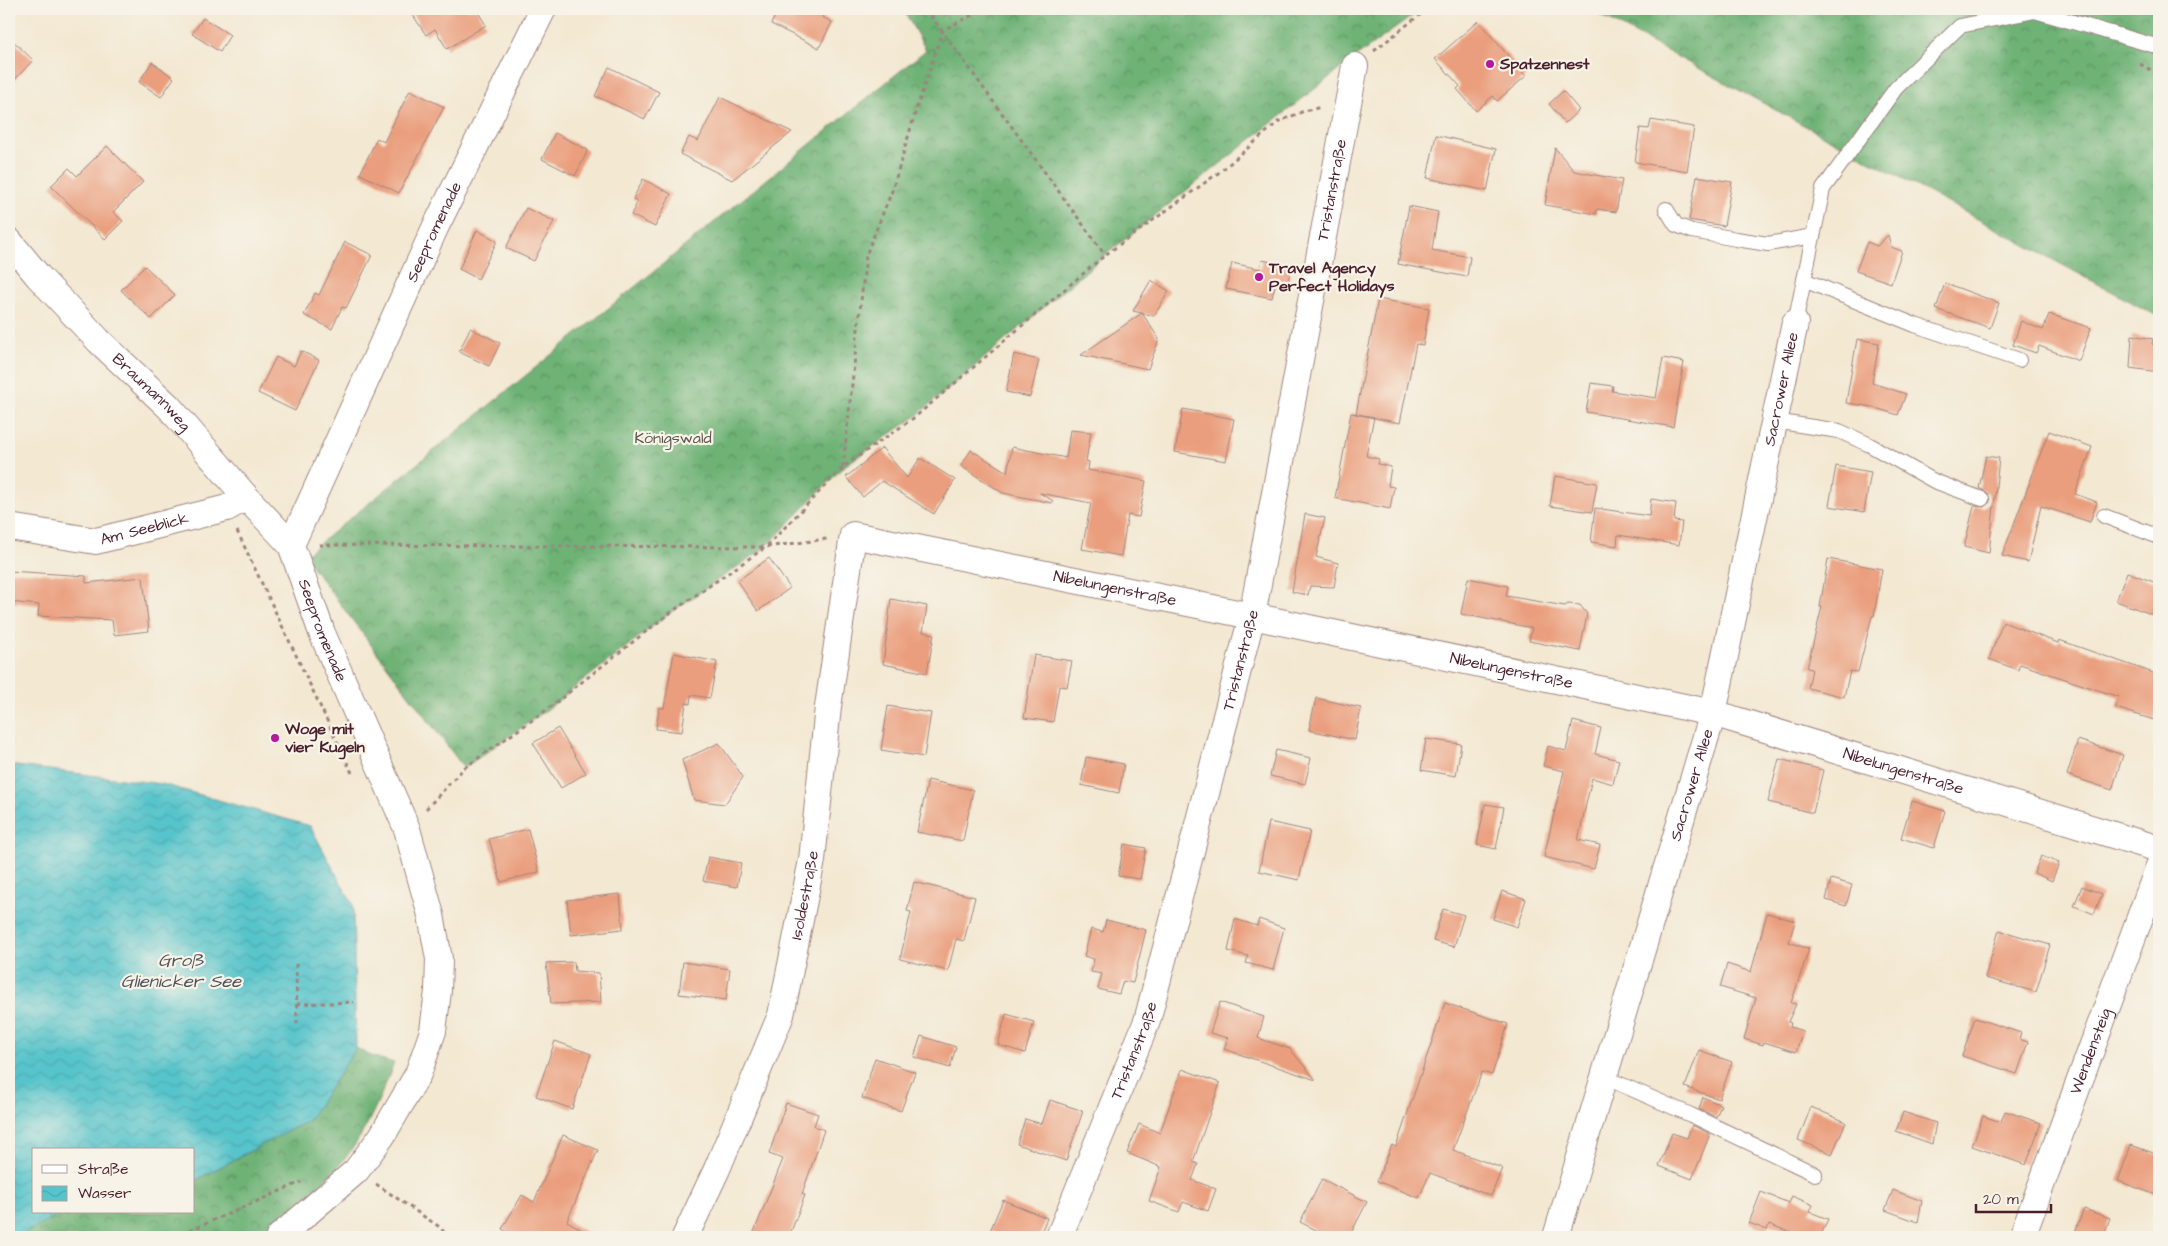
<svg xmlns="http://www.w3.org/2000/svg" width="2168" height="1246" font-family="'Architects Daughter',sans-serif">
	<style>
		.forest { fill: url(#forest-crowns); stroke: #5c6850 }
		.water { fill: url(#water-waves); stroke: #50727b }
		.building { fill: #ea9e7d }
		.lines { fill: none; stroke-linecap: round; stroke-linejoin: round }
		.service-casing { stroke: #9e847e; stroke-width: 16 }
		.minor-casing { stroke: #9e847e; stroke-width: 28 }
		.path { stroke: #9e847e; stroke-width: 3; stroke-dasharray: 4 4; stroke-linecap: butt }
		.service { stroke: #fff; stroke-width: 14 }
		.minor { stroke: #fff; stroke-width: 26 }
		.poi-dot { fill: #b5179e; stroke: #f7f3e8; stroke-width: 2 }
		.labels { text-anchor: middle; dominant-baseline: central; stroke-width: 4.5; stroke-linejoin: round; paint-order: stroke }
		.poi-label { font-size: 16px; font-weight: bold; fill: #4a1f2b; stroke: #f7f3e8; text-anchor: start }
		.street-label { font-size: 16px; fill: #4a1f2b; stroke: #f7f3e8 }
		.park-label { font-size: 16px; fill: #5d5448; stroke: #f7f3e8 }
		.water-label { font-size: 18px; font-style: italic; fill: #4e515b; stroke: #f7f3e8 }
	</style>
	<defs>
		<pattern id="forest-crowns" width="20" height="18" patternUnits="userSpaceOnUse" patternTransform="scale(1.25)"><rect width="20" height="18" fill="#6eb276"/><path d="M2 6a3 3 0 1 1 6 0M12 15a3 3 0 1 1 6 0" fill="none" stroke="#5c9061"/></pattern>
		<pattern id="water-waves" width="16" height="10" patternUnits="userSpaceOnUse" patternTransform="scale(1.25)"><rect width="16" height="10" fill="#56c4cb"/><path d="M0 5q4-4 8 0t8 0" fill="none" stroke="#4ca8ae"/></pattern>
	</defs>
	<rect width="100%" height="100%" fill="#f7f3e8"/>
	<filter id="ink" filterUnits="userSpaceOnUse"><feTurbulence type="fractalNoise" baseFrequency=".02" numOctaves="2"/><feDisplacementMap in="SourceGraphic" scale="10" xChannelSelector="R" yChannelSelector="G"/><feConvolveMatrix kernelMatrix="1 2 1 2 8 2 1 2 1" color-interpolation-filters="sRGB"/></filter>
	<filter id="wash" filterUnits="userSpaceOnUse"><feTurbulence type="fractalNoise" baseFrequency=".0096" numOctaves="4" result="noise"/><feDisplacementMap in="SourceGraphic" scale="20" xChannelSelector="R" yChannelSelector="G"/><feGaussianBlur stdDeviation="1.12" result="paint"/><feColorMatrix in="noise" values="0 0 0 0 0 0 0 0 0 0 0 0 0 0 0 0 0 1.4 0 .05"/><feComposite in="paint" operator="in"/></filter>
	<g filter="url(#wash)">
		<rect width="100%" height="100%" fill="#f3e8d2"/>
		<g class="forest">
			<path d="M903,9H1422L1350,61L1105,255L915,417L843,467L766,547L667,615L545,711L464,768L304,556L926,50Z"/>
			<path d="M1589,9H2159V317Z"/>
			<path d="M356,1048L371,1056L394,1063C379,1100 363,1141 335,1170C311,1195 281,1215 255,1237H17L64,1212H194V1181L309,1120Z"/>
		</g>
		<path class="water" d="M9,765L162,784L310,826L353,905L356,1048L309,1120L194,1181V1150H34V1212H64L17,1237H9Z"/>
		<g id="blocks">
			<g class="building">
				<path d="M409,9H476L486,25L447,49L435,29L426,35Z"/>
				<path d="M779,9H827L822,17L832,22L819,48L771,24Z"/>
				<path d="M203,18L230,35L220,52L192,34Z"/>
				<path d="M1478,21L1526,76L1497,101L1493,96L1476,111L1457,89L1460,86L1435,59Z"/>
				<path d="M9,37L33,60L9,86Z"/>
				<path d="M152,62L174,78L161,97L139,82Z"/>
				<path d="M609,67L659,92L645,119L595,96Z"/>
				<path d="M410,90L444,107L399,193L360,174L377,138L384,142Z"/>
				<path d="M1563,91L1579,110L1565,123L1549,104Z"/>
				<path d="M720,97L792,132L732,180L680,154L689,137L698,141Z"/>
				<path d="M1651,120L1694,127L1687,171L1635,162L1640,128L1649,129Z"/>
				<path d="M555,133L588,150L575,176L542,159Z"/>
				<path d="M1436,135L1496,149L1487,191L1427,178Z"/>
				<path d="M107,146L143,182L113,212L123,221L105,239L51,186L69,168L77,176Z"/>
				<path d="M1555,148L1574,171L1622,180L1616,212L1597,209L1596,214L1545,205Z"/>
				<path d="M1697,176L1732,182L1724,226L1689,220Z"/>
				<path d="M643,179L671,194L655,227L631,215L638,201L633,199Z"/>
				<path d="M1409,206L1438,212L1432,250L1470,257L1467,277L1398,264Z"/>
				<path d="M526,208L554,221L534,261L506,248Z"/>
				<path d="M477,230L497,241L478,279L459,269Z"/>
				<path d="M1888,235L1891,247L1902,251L1891,283L1856,271L1867,242L1877,246Z"/>
				<path d="M345,242L372,255L346,308L342,307L332,329L304,315L315,293L319,295Z"/>
				<path d="M1262,260L1291,266L1287,288L1275,285L1272,298L1226,289L1232,263L1260,269Z"/>
				<path d="M145,266L175,295L151,319L121,290Z"/>
				<path d="M1151,280L1169,291L1154,316L1133,311Z"/>
				<path d="M1945,283L1999,303L1990,328L1936,309Z"/>
				<path d="M1378,299L1429,308L1423,345L1416,344L1400,423L1356,414Z"/>
				<path d="M1142,313L1159,339L1148,369L1081,355Z"/>
				<path d="M2049,314L2091,328L2079,361L2039,346L2036,353L2013,345L2021,321L2043,330Z"/>
				<path d="M470,328L500,343L489,366L459,352Z"/>
				<path d="M2132,335L2153,339L2152,344L2159,347V372L2130,368Z"/>
				<path d="M1857,339L1879,343L1872,383L1906,394L1898,415L1872,407L1846,403Z"/>
				<path d="M301,351L319,360L295,411L258,393L276,357L294,366Z"/>
				<path d="M1014,354L1039,360L1030,397L1006,392Z"/>
				<path d="M1663,358L1684,362L1673,427L1586,412L1591,383L1613,386L1612,391L1656,398Z"/>
				<path d="M1183,409L1234,419L1226,461L1175,452Z"/>
				<path d="M1351,413L1374,417L1366,456L1379,459L1378,464L1391,467L1388,486L1394,487L1390,509L1335,498Z"/>
				<path d="M1070,430L1091,432L1086,461L1089,462L1088,470L1146,481L1139,517L1128,515L1121,556L1082,549L1091,503L1040,493L1053,501L1052,503L1003,493L961,466L971,450L1007,472L1012,447L1066,458Z"/>
				<path d="M2049,431L2092,447L2075,494L2097,502L2090,522L2041,506L2028,562L2002,556Z"/>
				<path d="M882,448L907,478L920,458L955,480L934,514L882,481L863,497L846,477Z"/>
				<path d="M1986,456L1999,458L1989,553L1964,547L1974,506L1984,507L1990,502L1988,493L1979,488Z"/>
				<path d="M1836,466L1871,472L1864,512L1829,506Z"/>
				<path d="M1555,476L1597,483L1592,512L1550,506Z"/>
				<path d="M1651,499L1676,503L1674,521L1682,522L1679,545L1618,535L1617,546L1591,542L1595,508L1649,516Z"/>
				<path d="M1305,514L1325,518L1316,557L1338,563L1334,587L1310,586L1308,595L1292,592Z"/>
				<path d="M769,558L790,588L758,611L737,581Z"/>
				<path d="M1828,559L1882,569L1874,616H1872L1858,672L1850,671L1844,697L1808,688L1812,669L1807,668L1822,607H1820Z"/>
				<path d="M9,571L86,576V583L143,577L149,631L114,635L112,620L38,616L39,605L9,602Z"/>
				<path d="M2127,572L2159,584V617L2116,601Z"/>
				<path d="M1468,578L1508,586L1506,596L1565,606L1568,604L1580,605L1587,614L1580,651L1529,641L1532,628L1461,614Z"/>
				<path d="M891,599L927,606L923,632L934,634L927,673L883,664Z"/>
				<path d="M2003,622L2058,643L2059,640L2159,675V704L2154,720L2116,708L2119,697L2020,664L2018,670L1989,659Z"/>
				<path d="M674,653L717,662L710,698L691,695L690,704L686,703L682,732L656,729L659,708H664Z"/>
				<path d="M1034,655L1072,661L1067,687L1059,686L1053,722L1024,718Z"/>
				<path d="M1316,698L1361,708L1355,740L1309,730Z"/>
				<path d="M888,706L931,713L924,757L881,750Z"/>
				<path d="M1573,721L1601,728L1595,754L1619,760L1613,784L1592,778L1578,840L1600,845L1594,869L1544,857L1564,771L1543,766L1548,746L1566,751Z"/>
				<path d="M558,728L586,773L561,788L533,743Z"/>
				<path d="M1426,739L1461,744L1456,776L1421,770Z"/>
				<path d="M2078,740L2123,755L2112,790L2067,775Z"/>
				<path d="M719,743L743,777L725,804L694,800L682,760Z"/>
				<path d="M1276,750L1311,758L1305,784L1270,776Z"/>
				<path d="M1086,757L1124,764L1119,793L1081,785Z"/>
				<path d="M1779,759L1823,770L1813,813L1768,802Z"/>
				<path d="M928,780L973,790L963,841L917,832Z"/>
				<path d="M1912,801L1945,811L1934,848L1901,838Z"/>
				<path d="M1485,804L1504,807L1496,849L1477,845Z"/>
				<path d="M1269,822L1310,831L1299,880L1259,871Z"/>
				<path d="M528,829L539,872L501,882L489,839Z"/>
				<path d="M1124,844L1146,848L1140,879L1118,876Z"/>
				<path d="M2041,856L2059,863L2052,881L2034,873Z"/>
				<path d="M708,857L741,863L737,887L703,881Z"/>
				<path d="M1831,879L1852,885L1846,906L1826,900Z"/>
				<path d="M914,882L975,897L964,941L956,939L948,971L900,959L911,912L907,911Z"/>
				<path d="M2082,886L2102,894L2094,914L2074,906Z"/>
				<path d="M1502,891L1526,899L1517,927L1493,919Z"/>
				<path d="M620,894L623,929L571,935L567,900Z"/>
				<path d="M1443,909L1464,915L1454,947L1433,941Z"/>
				<path d="M1767,913L1795,921L1789,942L1809,949L1791,1003L1796,1004L1788,1022L1791,1023L1790,1027L1803,1031L1796,1052L1764,1042L1763,1045L1744,1039L1756,998L1720,987L1727,964L1751,972Z"/>
				<path d="M1235,919L1257,926L1259,919L1284,928L1273,970L1246,963L1248,956L1228,951Z"/>
				<path d="M1106,920L1146,930L1133,983L1123,981L1119,994L1098,989L1102,974L1091,972L1094,959L1084,956L1091,929L1103,932Z"/>
				<path d="M1999,930L2050,945L2036,992L1985,978Z"/>
				<path d="M574,962L575,971L599,973L601,1002L551,1004L546,963Z"/>
				<path d="M683,962L730,969L726,1000L679,994Z"/>
				<path d="M1220,1002L1264,1017L1258,1038L1290,1049L1316,1080L1224,1049L1228,1038L1210,1033Z"/>
				<path d="M1445,1003L1508,1024L1492,1075L1482,1072L1453,1150L1502,1168L1491,1196L1430,1173L1419,1198L1377,1181L1392,1145L1396,1147Z"/>
				<path d="M1006,1014L1034,1022L1025,1053L998,1045Z"/>
				<path d="M1975,1018L2021,1033L2019,1039L2028,1042L2017,1074L1962,1056Z"/>
				<path d="M921,1036L956,1047L950,1068L914,1057Z"/>
				<path d="M555,1041L591,1054L572,1109L536,1096Z"/>
				<path d="M1699,1050L1732,1062L1719,1099L1685,1087Z"/>
				<path d="M875,1058L915,1072L901,1111L862,1098Z"/>
				<path d="M1182,1069L1220,1083L1193,1162L1198,1164L1192,1180L1216,1189L1208,1211L1183,1202L1179,1212L1149,1201L1161,1167L1127,1153L1139,1124L1160,1133Z"/>
				<path d="M1703,1097L1721,1105L1716,1117L1699,1109Z"/>
				<path d="M1050,1100L1083,1111L1066,1161L1017,1144L1025,1119L1042,1124Z"/>
				<path d="M786,1103L818,1114L814,1126L824,1130L802,1194L805,1195L789,1237H752L783,1159L769,1154Z"/>
				<path d="M1811,1107L1846,1122L1832,1154L1798,1140Z"/>
				<path d="M2005,1111L2041,1123L2026,1165L1972,1146L1983,1116L2001,1122Z"/>
				<path d="M1903,1112L1936,1123L1932,1144L1896,1131Z"/>
				<path d="M1692,1125L1710,1134L1692,1179L1659,1166L1672,1133L1687,1138Z"/>
				<path d="M563,1135L598,1150L567,1221L594,1237H517L502,1229L522,1195L534,1202Z"/>
				<path d="M2131,1145L2159,1155V1196L2118,1181Z"/>
				<path d="M1322,1179L1367,1202L1349,1237H1330L1300,1222Z"/>
				<path d="M1893,1190L1922,1201L1918,1222L1885,1210Z"/>
				<path d="M1761,1192L1789,1203L1792,1196L1813,1205L1810,1212L1828,1219L1820,1237H1802L1769,1224L1767,1230L1749,1223Z"/>
				<path d="M1003,1200L1047,1218L1039,1237H1005L990,1231Z"/>
				<path d="M2084,1209L2110,1218L2103,1237H2073Z"/>
			</g>
		</g>
	</g>
	<g filter="url(#ink)">
		<use href="#blocks" fill-opacity="0" stroke="#9e847e" stroke-width="1"/>
		<g class="lines">
			<g class="service-casing">
				<g id="service">
					<path d="M1666,209L1676,225L1692,231L1736,239L1768,244L1813,236"/>
					<path d="M1804,280L1915,325L2019,360"/>
					<path d="M1795,323L1823,189L1896,88L1960,26L2035,11L2159,47"/>
					<path d="M1774,421L1839,431L1868,444L1934,481L1982,499"/>
					<path d="M2104,516L2159,537"/>
					<path d="M1604,1077L1691,1115L1815,1174"/>
				</g>
			</g>
			<g class="minor-casing">
				<g id="minor">
					<path id="s1" d="M9,241L38,276L99,341L169,407L246,497L291,545L322,633L407,829L431,915L439,959L438,991L433,1031L418,1074L382,1136L356,1171L279,1237"/>
					<path id="s2" d="M9,527L96,541L227,508L246,497"/>
					<path id="s3" d="M291,545L435,228L543,9"/>
					<path id="s4" d="M685,1237L717,1169L781,1015L812,860L828,707L853,535L1252,616L1713,713L2159,849"/>
					<path id="s5" d="M1059,1237L1147,1021L1252,616L1355,66"/>
					<path id="s6" d="M1556,1237L1713,713L1795,323"/>
					<path id="s7" d="M2022,1237L2159,866"/>
				</g>
			</g>
			<g class="path">
				<path d="M926,9L1105,255"/>
				<path d="M1374,51L1427,9"/>
				<path d="M2140,64L2159,74"/>
				<path d="M843,467L866,255L892,191L917,107L943,30L984,9"/>
				<path d="M237,531L352,773"/>
				<path d="M319,545L766,547L827,539"/>
				<path d="M426,809L464,768L545,711L667,615L766,547L843,467L915,417L1105,255L1221,171L1278,122L1304,111L1322,107"/>
				<path d="M296,964L297,1024"/>
				<path d="M297,1004L354,1002"/>
				<path d="M376,1184L441,1228L447,1237"/>
				<path d="M175,1237L301,1182"/>
			</g>
			<use href="#service" class="service"/>
			<use href="#minor" class="minor"/>
		</g>
	</g>
	<g class="poi-dot">
		<circle cx="1490" cy="64" r="5"/>
		<circle cx="1259" cy="277" r="5"/>
		<circle cx="275" cy="738" r="5"/>
	</g>
	<g class="labels">
		<g class="poi-label">
			<text x="1500" y="64">Spatzennest</text>
			<text x="1269" y="268">Travel Agency<tspan x="1269" dy="18">Perfect Holidays</tspan></text>
			<text x="285" y="729">Woge mit<tspan x="285" dy="18">vier Kugeln</tspan></text>
		</g>
		<g class="street-label">
			<text stroke="none"><textPath href="#s5" startOffset="1085">Tristanstraße</textPath></text>
			<text stroke="none"><textPath href="#s3" startOffset="344">Seepromenade</textPath></text>
			<text stroke="none"><textPath href="#s6" startOffset="878">Sacrower Allee</textPath></text>
			<text stroke="none"><textPath href="#s1" startOffset="208">Braumannweg</textPath></text>
			<text stroke="none"><textPath href="#s2" startOffset="138">Am Seeblick</textPath></text>
			<text stroke="none"><textPath href="#s4" startOffset="995">Nibelungenstraße</textPath></text>
			<text stroke="none"><textPath href="#s1" startOffset="506">Seepromenade</textPath></text>
			<text stroke="none"><textPath href="#s5" startOffset="606">Tristanstraße</textPath></text>
			<text stroke="none"><textPath href="#s4" startOffset="1400">Nibelungenstraße</textPath></text>
			<text stroke="none"><textPath href="#s4" startOffset="1805">Nibelungenstraße</textPath></text>
			<text stroke="none"><textPath href="#s6" startOffset="472">Sacrower Allee</textPath></text>
			<text stroke="none"><textPath href="#s4" startOffset="364">Isoldestraße</textPath></text>
			<text stroke="none"><textPath href="#s5" startOffset="201">Tristanstraße</textPath></text>
			<text stroke="none"><textPath href="#s7" startOffset="198">Wendensteig</textPath></text>
		</g>
		<g class="park-label">
			<text x="673" y="438">Königswald</text>
		</g>
		<g class="water-label">
			<text x="181" y="960">Groß<tspan x="181" dy="21">Glienicker See</tspan></text>
		</g>
	</g>
	<rect width="2168" height="1246" fill="none" stroke="#f7f3e8" stroke-width="30"/>
	<rect x="32" y="1148" width="162" height="65" fill="#f7f3e8" stroke="#b29e9c"/>
	<rect x="42" y="1165" width="25" height="8" fill="#ffffff" stroke="#b29e9c"/>
	<text x="78" y="1174" font-size="15" fill="#4a1f2b">Straße</text>
	<rect x="42" y="1186" width="25" height="15" fill="url(#water-waves)" stroke="#b29e9c"/>
	<text x="78" y="1198" font-size="15" fill="#4a1f2b">Wasser</text>
	<path d="M1976 1204v8h75v-8" fill="none" stroke="#4a1f2b" stroke-width="2.5"/>
	<text x="1983" y="1204" font-size="15" fill="#4a1f2b" stroke="#f7f3e8" stroke-width="4" paint-order="stroke">20 m</text>
</svg>
